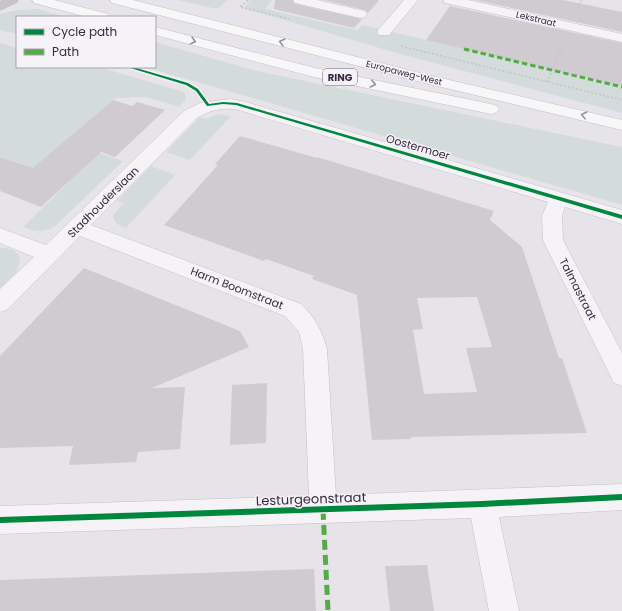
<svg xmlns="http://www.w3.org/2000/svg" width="622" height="611" font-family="Poppins,sans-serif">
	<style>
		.green { fill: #d3dcdb }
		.building { fill: #cfcbd1; fill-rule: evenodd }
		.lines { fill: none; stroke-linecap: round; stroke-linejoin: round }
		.street-casing { stroke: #c4c1c7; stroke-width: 1 }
		.primary-casing { stroke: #c4c0c7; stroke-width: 1 }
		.path { stroke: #c7c3c9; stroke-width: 1.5; stroke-dasharray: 2 2; stroke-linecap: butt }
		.street { fill: #f5f3f6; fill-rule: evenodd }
		.secondary { fill: #c8c4ca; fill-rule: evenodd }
		.primary { fill: #f7f7f7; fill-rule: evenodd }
		.quiet-far1 { stroke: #55ab47; stroke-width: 3; stroke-dasharray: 5.5 3; stroke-linecap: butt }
		.quiet { stroke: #55ab47; stroke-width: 5; stroke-dasharray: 10 5; stroke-linecap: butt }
		.cycleway-casing { stroke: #f5f2f8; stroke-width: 3 }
		.cycleway { fill: #00873e; fill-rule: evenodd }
		.oneway { stroke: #98909e }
		.labels { text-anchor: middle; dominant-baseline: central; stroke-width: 3; stroke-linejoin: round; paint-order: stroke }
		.far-street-label { font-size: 9px; fill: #392a44; stroke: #f5f2f8 }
		.shield { fill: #f5f2f8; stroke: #71667a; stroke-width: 1 }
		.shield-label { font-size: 10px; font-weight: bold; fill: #392a44 }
		.street-label { font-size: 11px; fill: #392a44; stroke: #f5f2f8 }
		.near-street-label { font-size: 13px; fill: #392a44; stroke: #f5f2f8 }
	</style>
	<rect width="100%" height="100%" fill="#e7e4e9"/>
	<g class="green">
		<path d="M177,0H228L217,9Z"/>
		<path d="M250,0H272L265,9L357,30L362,25L371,27L622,86V113L393,52L244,8Z"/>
		<path d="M37,9L65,17H17V34L0,30V14L18,10Z"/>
		<path d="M155,42L257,71L622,147V205L145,67H155Z"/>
		<path d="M0,43L17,48V67H99L181,91L185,94L186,99L179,107L147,97L117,98L113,100L82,126L67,142L123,161L55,226C44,233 35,232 23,227L69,182L0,156Z"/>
		<path d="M219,114L231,116L190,160L166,152L200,117L206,119Z"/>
		<path d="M151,166L175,175L126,228C118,225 114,223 113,215L124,203L117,201Z"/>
		<path d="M0,248C10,248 19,250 20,261L17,272L0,288Z"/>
	</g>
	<g class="building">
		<path d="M275,0H292L295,4L362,19L354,28L274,9Z"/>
		<path d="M324,0H379L368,13L365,10Z"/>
		<path d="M475,0H563L622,12V32Z"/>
		<path d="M450,6L622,43V86L426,40Z"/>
		<path d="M113,100L132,106L137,102L165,110L115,157L101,152L41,207L0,191V157L33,168Z"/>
		<path d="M240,136L317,158V157L494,211L490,220L522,247L559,358H562L587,433L411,437V439L372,440L357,295L312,279L314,276L266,259L264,261L164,225L218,165L215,164ZM477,297L492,347L466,348L477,392L424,394L413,330L423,329L417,298Z"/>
		<path d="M84,268L240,331L249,347L152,388L185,387L180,449L138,452L136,462L69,465L73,446L0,448V356Z"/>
		<path d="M267,383L266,443L230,445L232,385Z"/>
		<path d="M427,565L434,611H390L385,566Z"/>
		<path d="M314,569L316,611H0V580Z"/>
	</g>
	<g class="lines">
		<g class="street-casing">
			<g id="street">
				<path d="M293,0H317L365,11L367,14L365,17L360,18L295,3Z"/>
				<path d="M404,0H418L389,35H379L377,32L379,29Z"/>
				<path d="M443,0H468L622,34V42L450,4L445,3Z"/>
				<path d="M230,99L242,101L622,210V224L565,207L562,216L563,240L622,353V386L614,383L543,240L542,216L548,202L235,109C220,108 208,110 196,119L91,225L301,304C315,317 322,331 327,349L336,495L622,484V510L499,517L519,611H489L471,518L0,534V506L309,496L303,349L299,332L285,316L80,236L8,309L0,312V289L34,257L0,243V228L46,245L184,111L200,103Z"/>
			</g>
		</g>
		<g class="primary-casing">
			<g id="primary">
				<path d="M32,0H54L108,14L110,17H87L34,3Z"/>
				<path d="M110,0H133L432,76L622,120V130L425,83L112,3Z"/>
				<path d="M155,27L315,68L491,104L497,106L499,109L497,112L491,114L314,77L155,35Z"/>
			</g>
		</g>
		<g class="path">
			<path d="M248,0L240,7L289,19"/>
			<path d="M578,9L581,0"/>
			<path d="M401,46L622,100"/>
			<path d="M547,82L563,45"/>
		</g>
		<use href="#street" class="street"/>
		<path class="secondary" d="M2,0H19L17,3L0,11V1Z"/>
		<use href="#primary" class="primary"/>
		<path class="quiet-far1" d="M464,49L622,87"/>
		<path class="quiet" d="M323,510L328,611"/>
		<g class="cycleway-casing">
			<g id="cycleway">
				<path d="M127,67H133L188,83L198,89L209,104L223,102L237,103L622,215V219L236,105L223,104L207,106L196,91L186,85Z"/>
				<path d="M622,494V500L482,507L0,523V517L482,501Z"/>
			</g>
		</g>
		<use href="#cycleway" class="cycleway"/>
	</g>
	<defs><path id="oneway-chevron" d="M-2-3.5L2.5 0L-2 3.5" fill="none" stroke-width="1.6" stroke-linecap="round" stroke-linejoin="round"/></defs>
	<g class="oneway">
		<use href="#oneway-chevron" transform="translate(193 41) rotate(15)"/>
		<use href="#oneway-chevron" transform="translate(282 42) rotate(-166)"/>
		<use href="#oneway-chevron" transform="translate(373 84) rotate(12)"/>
		<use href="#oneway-chevron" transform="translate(584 115) rotate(-166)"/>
	</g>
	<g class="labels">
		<g class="far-street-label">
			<text transform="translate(536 19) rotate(13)">Lekstraat</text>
			<text transform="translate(404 73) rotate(14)">Europaweg-West</text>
		</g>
		<rect class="shield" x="323" y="69" width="34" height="16" rx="3"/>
		<g class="shield-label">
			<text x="340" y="77">RING</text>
		</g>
		<g class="street-label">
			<text transform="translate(418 147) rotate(16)">Oostermoer</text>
			<text transform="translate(103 202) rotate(-45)">Stadhouderslaan</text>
			<text transform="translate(237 288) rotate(21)">Harm Boomstraat</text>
			<text transform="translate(578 289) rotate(63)">Talmastraat</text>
		</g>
		<g class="near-street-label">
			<text transform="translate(311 499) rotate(-2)">Lesturgeonstraat</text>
		</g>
	</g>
	<rect x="16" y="16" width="140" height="52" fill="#f5f2f8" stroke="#aaa2b0"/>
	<rect x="24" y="29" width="20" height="6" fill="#00873e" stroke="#aaa2b0"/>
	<text x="52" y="36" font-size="12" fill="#392a44">Cycle path</text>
	<rect x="24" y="49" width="20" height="6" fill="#55ab47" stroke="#aaa2b0"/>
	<text x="52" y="56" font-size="12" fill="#392a44">Path</text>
</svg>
